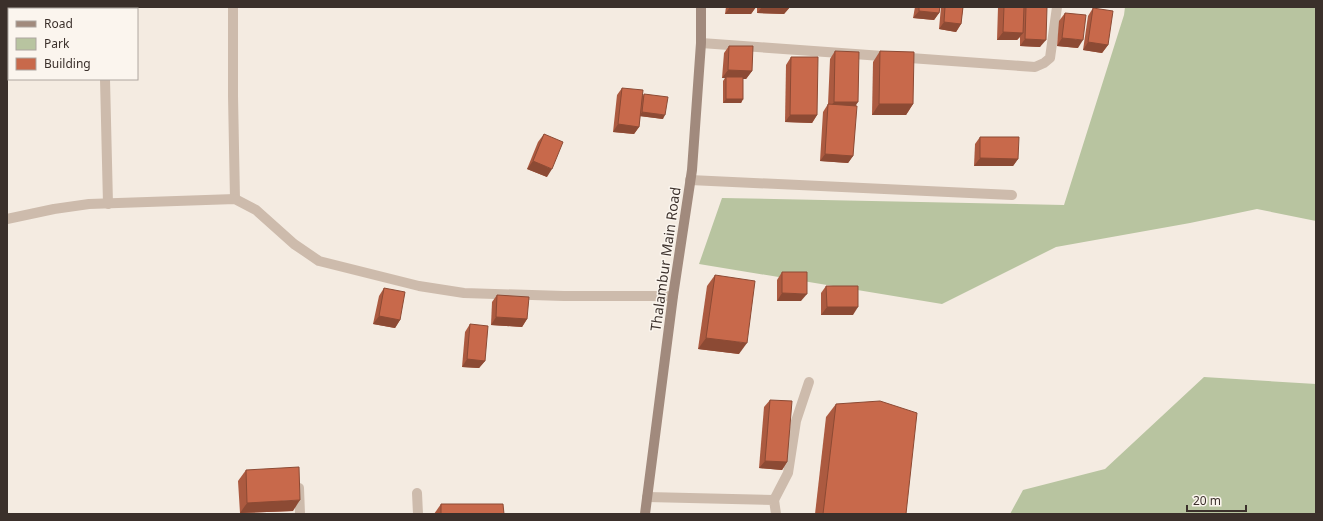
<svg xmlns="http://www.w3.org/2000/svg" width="1323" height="521" font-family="'Noto Sans',sans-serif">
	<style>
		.green { fill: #b8c4a0 }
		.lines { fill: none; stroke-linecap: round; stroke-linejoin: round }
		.lane { stroke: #cdbbac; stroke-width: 10 }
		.street { stroke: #cdbbac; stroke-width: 10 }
		.secondary { stroke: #a18a7d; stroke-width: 10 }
		.wall { fill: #ac5a40 }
		.shaded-wall { fill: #8c4a34 }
		.building { fill: #c8694b; stroke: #8c4a34 }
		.labels { text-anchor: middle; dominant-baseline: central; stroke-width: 3; stroke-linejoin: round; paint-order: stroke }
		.street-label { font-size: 14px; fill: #3b302b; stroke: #fbf5ee }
	</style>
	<rect width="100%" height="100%" fill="#f4ebe1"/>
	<g class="green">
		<path d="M1125,7H1316V221L1257,209L1190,223L1056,247L942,304L699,264L722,198L1064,205L1124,15Z"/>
		<path d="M1204,377L1316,384V514H1010L1023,490L1105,469Z"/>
	</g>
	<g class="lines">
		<g class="lane">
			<path d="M647,497L774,500L776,514"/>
			<path d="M774,500L788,473L796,421L809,382"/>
		</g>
		<g class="street">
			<path d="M103,7V9"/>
			<path d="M233,7V96L235,199"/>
			<path d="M701,43L1035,67L1044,63L1050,58L1057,7"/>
			<path d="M105,79L108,204"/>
			<path d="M690,180L1012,195"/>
			<path d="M7,219L54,209L89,204L235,199L256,210L294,244L319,261L419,286L464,293L564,296H673"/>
			<path d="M299,488L300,514"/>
			<path d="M417,493L418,514"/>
		</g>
		<path class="secondary" d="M645,514L673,296L692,170L701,43V7"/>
	</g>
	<g class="wall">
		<path d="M726,7H756L751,14H725Z"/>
		<path d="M757,7H790L784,14L757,13Z"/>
		<path d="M915,7H940L939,13L934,20L913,18Z"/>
		<path d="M941,7H963L961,24L956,32L939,29Z"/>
		<path d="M998,7H1047L1040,47L1020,46V37L1017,40H997Z"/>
		<path d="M1093,8L1108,45L1102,53L1083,50L1088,16Z"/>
		<path d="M1065,13L1078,48L1057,46L1059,21Z"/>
		<path d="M729,46L752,71L746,79H743V99L741,103H723V81L725,78H722L724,53Z"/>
		<path d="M835,51L856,106L853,156L848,163L820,161L823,112L828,104L830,59Z"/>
		<path d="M880,51L913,104L906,115H872L873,62Z"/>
		<path d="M791,57L817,115L812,123L785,122L786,65Z"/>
		<path d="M622,88L643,96L644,94L663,119L640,116L639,127L634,134L613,132L617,95Z"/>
		<path d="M544,134L547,177L527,169L538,142Z"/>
		<path d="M980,137L1018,159L1013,166H974L975,144Z"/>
		<path d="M782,272L801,301H777V280Z"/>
		<path d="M715,275L739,354L698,349L707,286Z"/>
		<path d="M826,286L853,315H821V293Z"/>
		<path d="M384,288L400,320L395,328L373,324L379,296Z"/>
		<path d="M497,295L527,319L522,327L491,325L492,302Z"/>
		<path d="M470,324L485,361L479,368L462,367L465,332Z"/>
		<path d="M770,400L787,462L782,470L759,468L764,407Z"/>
		<path d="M836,404L906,514H815L826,417Z"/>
		<path d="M246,470L293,511L240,513L238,481Z"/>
		<path d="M441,504L504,514H434Z"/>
	</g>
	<g class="shaded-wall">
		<path d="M730,7H756L751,14H725Z"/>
		<path d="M762,7H790L784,14L757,13Z"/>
		<path d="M919,11L939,13L934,20L913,18Z"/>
		<path d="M944,22L961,24L956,32L939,29Z"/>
		<path d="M1003,32L1023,33L1017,40H997Z"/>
		<path d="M1062,38L1083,40L1078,48L1057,46Z"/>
		<path d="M1025,39L1046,40L1040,47L1020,46Z"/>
		<path d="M1088,42L1108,45L1102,53L1083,50Z"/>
		<path d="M728,70L752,71L746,79L722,78Z"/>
		<path d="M726,99H743L741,103H723Z"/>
		<path d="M834,102H858L853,110L828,109Z"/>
		<path d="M879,104H913L906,115H872Z"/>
		<path d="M642,112L665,115L663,119L639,116Z"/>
		<path d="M790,115H817L812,123L785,122Z"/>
		<path d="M618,124L639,127L634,134L613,132Z"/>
		<path d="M825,154L853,156L848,163L820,161Z"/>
		<path d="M980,158L1018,159L1013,166H974Z"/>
		<path d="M533,161L552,169L547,177L527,169Z"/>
		<path d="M782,293L807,294L801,301H777Z"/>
		<path d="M827,307H858L853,315H821Z"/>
		<path d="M379,316L400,320L395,328L373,324Z"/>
		<path d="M496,317L527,319L522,327L491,325Z"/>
		<path d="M706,338L747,343L739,354L698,349Z"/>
		<path d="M467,359L485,361L479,368L462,367Z"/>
		<path d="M765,461L787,462L782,470L759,468Z"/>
		<path d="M300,500L293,511L240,513L247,503Z"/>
	</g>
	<g class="building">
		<path d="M919,7H940L939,13L919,11Z"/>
		<path d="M945,7H963L961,24L944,22Z"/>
		<path d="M1004,7H1024L1023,33L1003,32Z"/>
		<path d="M1026,7H1047L1046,40L1025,39Z"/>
		<path d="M1093,8L1113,11L1108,45L1088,42Z"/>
		<path d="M1065,13L1086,15L1083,40L1062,38Z"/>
		<path d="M729,46H753L752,71L728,70Z"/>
		<path d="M835,51L859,52L858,102H834Z"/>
		<path d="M880,51L914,52L913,104H879Z"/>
		<path d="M791,57H818L817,115H790Z"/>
		<rect x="726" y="77" width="17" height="22"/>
		<path d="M622,88L643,90L639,127L618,124Z"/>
		<path d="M644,94L668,97L665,115L642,112Z"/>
		<path d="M828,104L857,106L853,156L825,154Z"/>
		<path d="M544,134L563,142L552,169L533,161Z"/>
		<path d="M980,137H1019L1018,159L980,158Z"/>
		<path d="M782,272H807V294L782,293Z"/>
		<path d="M715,275L755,281L747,343L706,338Z"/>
		<path d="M826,286H858V307H827Z"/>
		<path d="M384,288L405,292L400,320L379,316Z"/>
		<path d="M497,295L529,297L527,319L496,317Z"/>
		<path d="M470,324L488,326L485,361L467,359Z"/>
		<path d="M770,400L792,401L787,462L765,461Z"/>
		<path d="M880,401L917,413L906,514H823L836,404Z"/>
		<path d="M299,467L300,500L247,503L246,470Z"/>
		<path d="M441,504H503L504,514H441Z"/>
	</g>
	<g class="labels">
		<g class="street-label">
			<text transform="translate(665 259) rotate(-82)">Thalambur Main Road</text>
		</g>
	</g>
	<rect width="1323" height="521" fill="none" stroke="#3b302b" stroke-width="16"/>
	<rect x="8" y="8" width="130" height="72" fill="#fbf5ee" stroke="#aea6a0"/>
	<rect x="16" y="21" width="20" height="6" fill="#a18a7d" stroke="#aea6a0"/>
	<text x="44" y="28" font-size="12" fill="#3b302b">Road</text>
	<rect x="16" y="38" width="20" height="12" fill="#b8c4a0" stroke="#aea6a0"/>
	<text x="44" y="48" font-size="12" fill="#3b302b">Park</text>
	<rect x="16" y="58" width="20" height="12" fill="#c8694b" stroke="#aea6a0"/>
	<text x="44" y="68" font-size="12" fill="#3b302b">Building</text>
	<path d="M1187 505v6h59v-6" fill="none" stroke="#3b302b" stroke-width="2"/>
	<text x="1193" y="505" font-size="12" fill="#3b302b" stroke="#fbf5ee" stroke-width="3" paint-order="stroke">20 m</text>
</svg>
